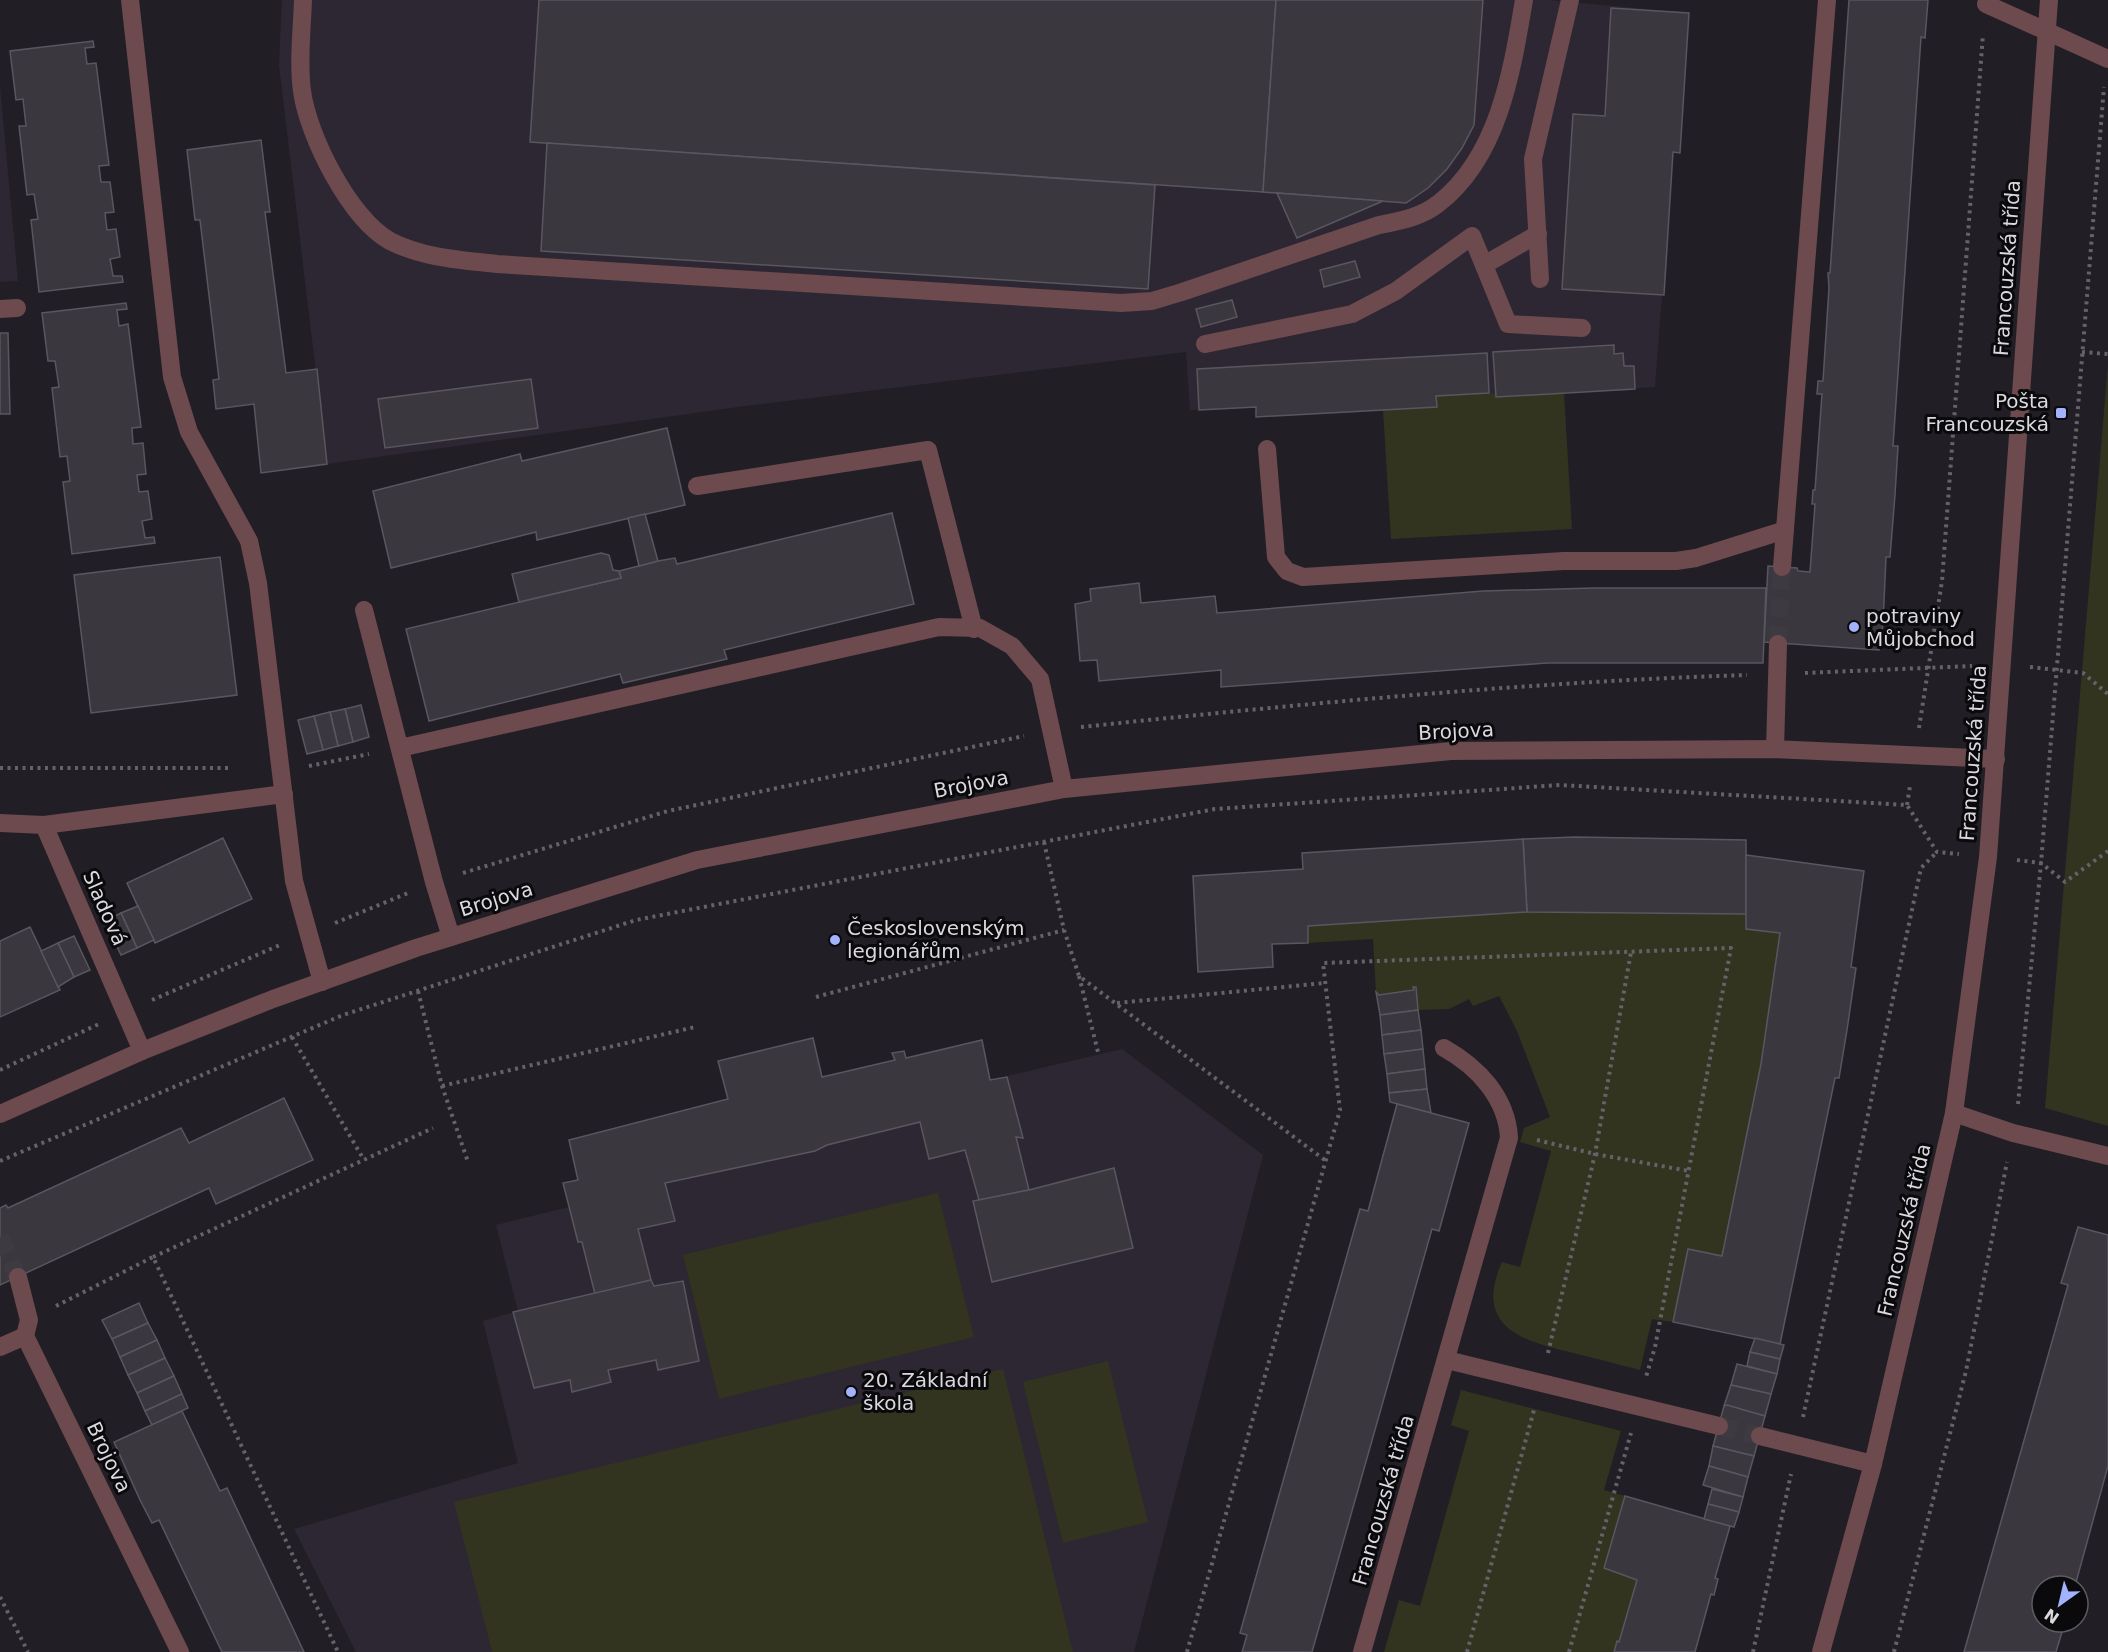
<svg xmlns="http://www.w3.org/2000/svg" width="2108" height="1652" font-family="'DejaVu Sans',sans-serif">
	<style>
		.built { fill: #2d2733 }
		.green { fill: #32341f }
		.building { fill: #3b373f; stroke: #5a565f; stroke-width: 1.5 }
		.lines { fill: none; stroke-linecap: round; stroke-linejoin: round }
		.minor-tunnel { stroke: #3e3a42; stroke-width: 18; stroke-dasharray: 18 9; stroke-linecap: butt }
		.path { stroke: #656269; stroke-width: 4; stroke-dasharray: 3 4.5; stroke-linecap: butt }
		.minor { stroke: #6c4a4d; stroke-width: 18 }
		.poi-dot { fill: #a2b2fd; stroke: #0a090c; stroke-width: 2 }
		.labels { text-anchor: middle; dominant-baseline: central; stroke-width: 6; stroke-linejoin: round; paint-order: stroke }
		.street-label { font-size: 20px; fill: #dbd9de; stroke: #0a090c }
		.poi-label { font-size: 20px; fill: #dbd9de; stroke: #0a090c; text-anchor: start }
	</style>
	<rect width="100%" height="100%" fill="#221e26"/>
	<g class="built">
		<path d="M282,0H1549L1689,13L1680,153H1673L1655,387L1496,397L1495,393L1437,396V407L1256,417V407L1190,410L1186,352L745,406L327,464L279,65Z"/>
		<path d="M0,86L18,281L0,282Z"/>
		<path d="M813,1038L822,1077L894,1060L892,1053L904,1051L907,1058L982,1040L991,1080L1122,1049L1263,1155L1134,1652H356L294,1529L518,1463L483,1321L518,1311L496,1225L569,1207L563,1183L578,1179L569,1140L728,1099L718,1061Z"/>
	</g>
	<g class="green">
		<path d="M2108,364V1126L2045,1108Z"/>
		<path d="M1496,393L1497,397L1564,393L1572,529L1391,539L1383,410L1437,407L1436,396Z"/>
		<path d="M1527,912L1746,914V929L1780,933L1761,1064L1722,1256L1688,1250L1673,1322L1652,1319L1640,1370C1618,1364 1596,1359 1573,1353C1522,1341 1473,1327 1502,1262L1520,1267L1551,1151L1520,1142L1524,1128L1550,1117L1517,1031L1499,996L1473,1006L1469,999L1449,1009L1418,1010L1415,987L1414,990L1379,995L1376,992L1373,939L1308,943V926Z"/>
		<path d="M938,1193L974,1337L719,1399L683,1255Z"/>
		<path d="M1108,1361L1148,1522L1063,1543L1023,1382Z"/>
		<path d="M1003,1369L1073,1652H492L454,1502Z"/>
		<path d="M1461,1390L1621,1431L1604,1490L1625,1496L1604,1568L1637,1580L1619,1642L1617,1641L1614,1652H1384L1399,1600L1420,1606L1469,1431L1451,1425Z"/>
	</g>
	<g class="building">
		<path d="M539,0H1276L1263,192L530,142Z"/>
		<path d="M1276,0H1483L1474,125L1462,148L1447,169L1428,188L1406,203L1263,192Z"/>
		<path d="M1849,0H1928L1925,38L1921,37L1893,446H1898L1895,495L1890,557H1886L1883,623L1879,650L1764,642L1768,566L1797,568L1798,571L1810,572L1815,504H1812L1813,490H1815L1822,394H1817L1818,381H1823L1829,288L1828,273H1830Z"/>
		<path d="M1611,8L1689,13L1680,153L1673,152L1664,295L1562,289L1573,114L1605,116Z"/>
		<path d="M93,41L94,47L85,48L87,64L96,63L109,165L99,166L101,182H110L114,212L105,213L107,230L116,229L120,257L110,259L113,276H122L123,282L39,292L31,220L38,219L34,194L27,195L19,126H26L23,99L16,100L10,51Z"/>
		<path d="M261,140L270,212H265L286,373L317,369L327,464L261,473L254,404L216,409L213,380L219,379L200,220H195L187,150Z"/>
		<path d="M547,143L1155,185L1148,289L541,251Z"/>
		<path d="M1277,193L1383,201L1297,238Z"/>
		<path d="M1355,261L1360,277L1324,287L1320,270Z"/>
		<path d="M1232,300L1237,317L1201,327L1196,309Z"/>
		<path d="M126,303L127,309L117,310L119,326L128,324L141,427L132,428L133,444L143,443L146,474L137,475L139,492L148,491L152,519L142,521L145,538L154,537L155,543L72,554L63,482L70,481L67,456L60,457L52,388L59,387L55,361H48L42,313Z"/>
		<path d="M0,333H8L10,414H0Z"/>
		<path d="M1614,345V354L1623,353L1624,366H1634L1635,389L1496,397L1493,352Z"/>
		<path d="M1487,353L1489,393L1436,396L1437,407L1256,417V407L1199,410L1197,369Z"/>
		<path d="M531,379L538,428L385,448L378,399Z"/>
		<path d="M667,428L685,505L537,540L536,532L391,568L373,491L520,454L522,461Z"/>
		<path d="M892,513L914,604L724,650L727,659L623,683L620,674L429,721L406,629L621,578L619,571L658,561L675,558L677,564Z"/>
		<path d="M645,514L658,561L639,566L628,518Z"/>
		<path d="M601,553L609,555L613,570L619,571L621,578L519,602L512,574Z"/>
		<path d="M220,557L237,695L91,713L74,575Z"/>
		<path d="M1139,583L1141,603L1215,596L1217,613L1483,591L1594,588H1766L1763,663H1547L1221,687V670L1099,681L1097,660L1080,661L1075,604L1091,601L1090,589Z"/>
		<path d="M361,705L369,737L353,742L345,709Z"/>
		<path d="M345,709L353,742L338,746L330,712Z"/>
		<path d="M330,712L338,746L323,750L314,716Z"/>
		<path d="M314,716L323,750L307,754L298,720Z"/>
		<path d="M1575,837L1746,840V914L1527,912L1523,839Z"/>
		<path d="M223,838L252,899L155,943L127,883Z"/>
		<path d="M1523,839L1527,912L1308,926V943L1272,944L1273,967L1198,972L1193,876L1303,869L1302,853Z"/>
		<path d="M1746,855L1864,871L1851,967L1856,968L1847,1030L1839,1078H1835L1780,1344L1673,1322L1688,1249L1722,1256L1761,1064L1780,933L1746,929Z"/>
		<path d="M138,906L154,940L137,948L121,913Z"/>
		<path d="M121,913L137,948L121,955L105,921Z"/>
		<path d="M30,927L60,990L0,1017V941Z"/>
		<path d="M74,936L90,970L74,977L58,943Z"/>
		<path d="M58,943L74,977L58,987L41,951Z"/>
		<path d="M1413,987H1416L1418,1010L1380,1015L1376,992L1379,995L1414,990Z"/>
		<path d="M1418,1010L1421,1030L1382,1035L1380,1015Z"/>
		<path d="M1421,1030L1423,1049L1384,1054L1382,1035Z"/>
		<path d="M813,1038L822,1077L895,1060L892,1053L904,1051L906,1058L982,1040L990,1080L1007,1077L1023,1138L1016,1137L1029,1190L979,1200L965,1150L929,1159L920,1122L827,1145L815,1151L665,1183L675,1221L638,1229L651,1280L595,1294L582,1242H578L563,1183L578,1180L569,1140L728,1099L718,1061Z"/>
		<path d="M1423,1049L1425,1069L1387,1074L1384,1054Z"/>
		<path d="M1425,1069L1427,1089L1389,1093L1387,1074Z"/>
		<path d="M1427,1089L1431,1113L1390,1102L1389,1093Z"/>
		<path d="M284,1098L313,1160L216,1204L209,1188L0,1285V1208L6,1205L8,1208L181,1128L189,1143Z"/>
		<path d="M1397,1104L1469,1123L1439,1231L1432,1229L1312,1652H1242L1247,1635L1240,1633L1360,1209L1368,1211Z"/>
		<path d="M1114,1168L1133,1248L992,1282L973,1201L1029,1190Z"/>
		<path d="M2078,1227L2108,1235V1466L2075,1586H2042V1622H2065L2056,1652H1964L2068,1285L2061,1283Z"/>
		<path d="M651,1280L654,1286L683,1281L699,1361L658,1370L656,1360L608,1370L611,1382L572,1392L570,1380L534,1388L513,1312Z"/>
		<path d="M139,1303L148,1323L112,1339L102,1320Z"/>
		<path d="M148,1323L157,1340L120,1357L112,1339Z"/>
		<path d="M1755,1338L1784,1345L1780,1359L1750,1352Z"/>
		<path d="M157,1340L165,1358L128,1375L120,1357Z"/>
		<path d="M1750,1352L1780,1359L1777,1374L1747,1366Z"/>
		<path d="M165,1358L174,1376L137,1393L128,1375Z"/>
		<path d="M1737,1364L1777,1374L1771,1394L1731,1385Z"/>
		<path d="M174,1376L182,1394L145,1411L137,1393Z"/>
		<path d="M1731,1385L1771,1394L1765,1416L1724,1406Z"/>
		<path d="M182,1394L188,1408L152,1425L145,1411Z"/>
		<path d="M1727,1405L1765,1416L1754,1456L1713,1446L1724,1406Z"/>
		<path d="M182,1411L220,1491L227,1488L304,1652H222L159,1520L152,1523L140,1500L114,1442Z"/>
		<path d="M1713,1446L1754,1456L1748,1477L1709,1466Z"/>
		<path d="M1709,1466L1748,1477L1743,1497L1703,1485Z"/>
		<path d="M1712,1489L1743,1497L1739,1512L1708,1504Z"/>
		<path d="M1625,1496L1730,1526L1715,1578L1718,1579L1714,1595L1711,1594L1695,1652H1614L1617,1641L1619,1642L1637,1580L1604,1568Z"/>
		<path d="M1708,1504L1739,1512L1734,1527L1704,1519Z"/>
	</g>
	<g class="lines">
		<g class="minor-tunnel">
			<path d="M1778,644L1782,567"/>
			<path d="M0,1237L18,1277"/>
			<path d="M1719,1426L1760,1436"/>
		</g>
		<g class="path">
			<path d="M2082,352L2108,354"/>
			<path d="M2030,667L2083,673L2108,694"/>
			<path d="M1805,673L1972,666"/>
			<path d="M1081,727C1303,704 1524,682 1747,675"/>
			<path d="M1919,728L1942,581L1983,34"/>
			<path d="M309,766L369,754"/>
			<path d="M0,768H230"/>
			<path d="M1907,805L1910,786"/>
			<path d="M1044,842L1064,930L1079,976L1326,1161"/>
			<path d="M2017,860L2041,863L2065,882L2108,851"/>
			<path d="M463,873L668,811L1024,736"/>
			<path d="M335,923L408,893"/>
			<path d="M1079,976L1098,1052"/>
			<path d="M418,991L442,1086L468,1162"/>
			<path d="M816,997L1064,930"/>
			<path d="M152,1000L280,945"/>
			<path d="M1117,1003L1325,983"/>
			<path d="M292,1037L364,1160"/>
			<path d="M0,1070L99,1024"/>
			<path d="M442,1086L695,1027"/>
			<path d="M2018,1104L2041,863L2104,87"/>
			<path d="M1537,1140L1595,1154L1689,1171"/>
			<path d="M0,1161L343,1015L636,920L1215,809L1560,785L1907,805L1937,852L1959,854"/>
			<path d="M153,1257L433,1128"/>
			<path d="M56,1306L153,1257L338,1652"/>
			<path d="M1548,1353L1595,1154L1631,952"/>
			<path d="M1803,1417L1921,868L1937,852"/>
			<path d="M0,1597L28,1652"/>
			<path d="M1187,1652L1340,1110L1323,963L1731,948L1655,1347L1646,1377"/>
			<path d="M1467,1652L1534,1410"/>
			<path d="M1569,1652L1631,1433"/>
			<path d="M1753,1652L1791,1474"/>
			<path d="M1894,1652L1966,1371L2007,1162"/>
		</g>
		<g class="minor">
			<path d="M130,0L172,377L189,432L249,541L258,583L294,881L322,982"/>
			<path d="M303,0C302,30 298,61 302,91C308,136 350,219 390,241C423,258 461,260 497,264L1121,303L1152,301L1182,292L1379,225C1400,221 1422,217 1439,203C1499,156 1512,71 1524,0"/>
			<path d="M2108,59L1986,4L2108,59"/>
			<path d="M1484,265L1538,234"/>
			<path d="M1540,279L1533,159L1570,0"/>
			<path d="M0,309L17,308"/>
			<path d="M1205,344L1352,314L1396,291L1472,236L1508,324L1582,328"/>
			<path d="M1267,449L1276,557L1287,571L1303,577L1563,561H1676L1696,558L1785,530"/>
			<path d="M697,486L928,450L974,629"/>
			<path d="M1782,567L1827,0"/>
			<path d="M364,610L434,882L451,937"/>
			<path d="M400,748L939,627L980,628L1012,646L1040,679L1064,789"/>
			<path d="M1775,749L1778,644"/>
			<path d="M0,823L44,825L142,1051"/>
			<path d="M44,825L284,794"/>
			<path d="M1954,1113L2013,1133L2108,1156"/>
			<path d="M0,1114L142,1051L273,999L416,948L697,860L1064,789L1451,751L1775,749L1996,759"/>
			<path d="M18,1277L29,1320L25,1336L180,1652"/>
			<path d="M0,1347L25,1336"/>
			<path d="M1447,1360L1719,1426"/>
			<path d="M1760,1436L1873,1464"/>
			<path d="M1362,1652L1509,1138C1507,1098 1478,1067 1444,1048"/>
			<path d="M1821,1652L1873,1464L1954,1113L1988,857L2049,0"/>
		</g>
	</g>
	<g class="poi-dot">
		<rect x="2055" y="407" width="12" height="12" rx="3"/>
		<circle cx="1854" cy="627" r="6"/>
		<circle cx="835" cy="940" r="6"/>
		<circle cx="851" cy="1392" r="6"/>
	</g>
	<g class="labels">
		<g class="street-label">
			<text transform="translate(2007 268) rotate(-86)">Francouzská třída</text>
			<text transform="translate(1456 731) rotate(-3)">Brojova</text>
			<text transform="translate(1973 753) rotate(-86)">Francouzská třída</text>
			<text transform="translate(971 784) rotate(-11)">Brojova</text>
			<text transform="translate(496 899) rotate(-17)">Brojova</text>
			<text transform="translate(105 908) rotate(66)">Sladová</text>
			<text transform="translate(1904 1230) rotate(-77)">Francouzská třída</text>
			<text transform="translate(109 1457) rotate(64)">Brojova</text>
			<text transform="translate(1383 1500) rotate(-74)">Francouzská třída</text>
		</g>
		<g class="poi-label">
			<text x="2049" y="401" text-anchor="end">Pošta<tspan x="2049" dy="23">Francouzská</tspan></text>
			<text x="1866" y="616">potraviny<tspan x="1866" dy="23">Můjobchod</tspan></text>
			<text x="847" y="928">Československým<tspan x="847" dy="23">legionářům</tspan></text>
			<text x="863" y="1380">20. Základní<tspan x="863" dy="23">škola</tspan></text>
		</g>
	</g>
	<g transform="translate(2060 1604) rotate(214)"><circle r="28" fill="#0a090c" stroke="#5e5c60" stroke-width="1.5"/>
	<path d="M0-4.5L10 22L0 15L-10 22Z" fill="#a2b2fd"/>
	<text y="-9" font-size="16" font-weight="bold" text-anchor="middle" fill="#dbd9de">N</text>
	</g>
</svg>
